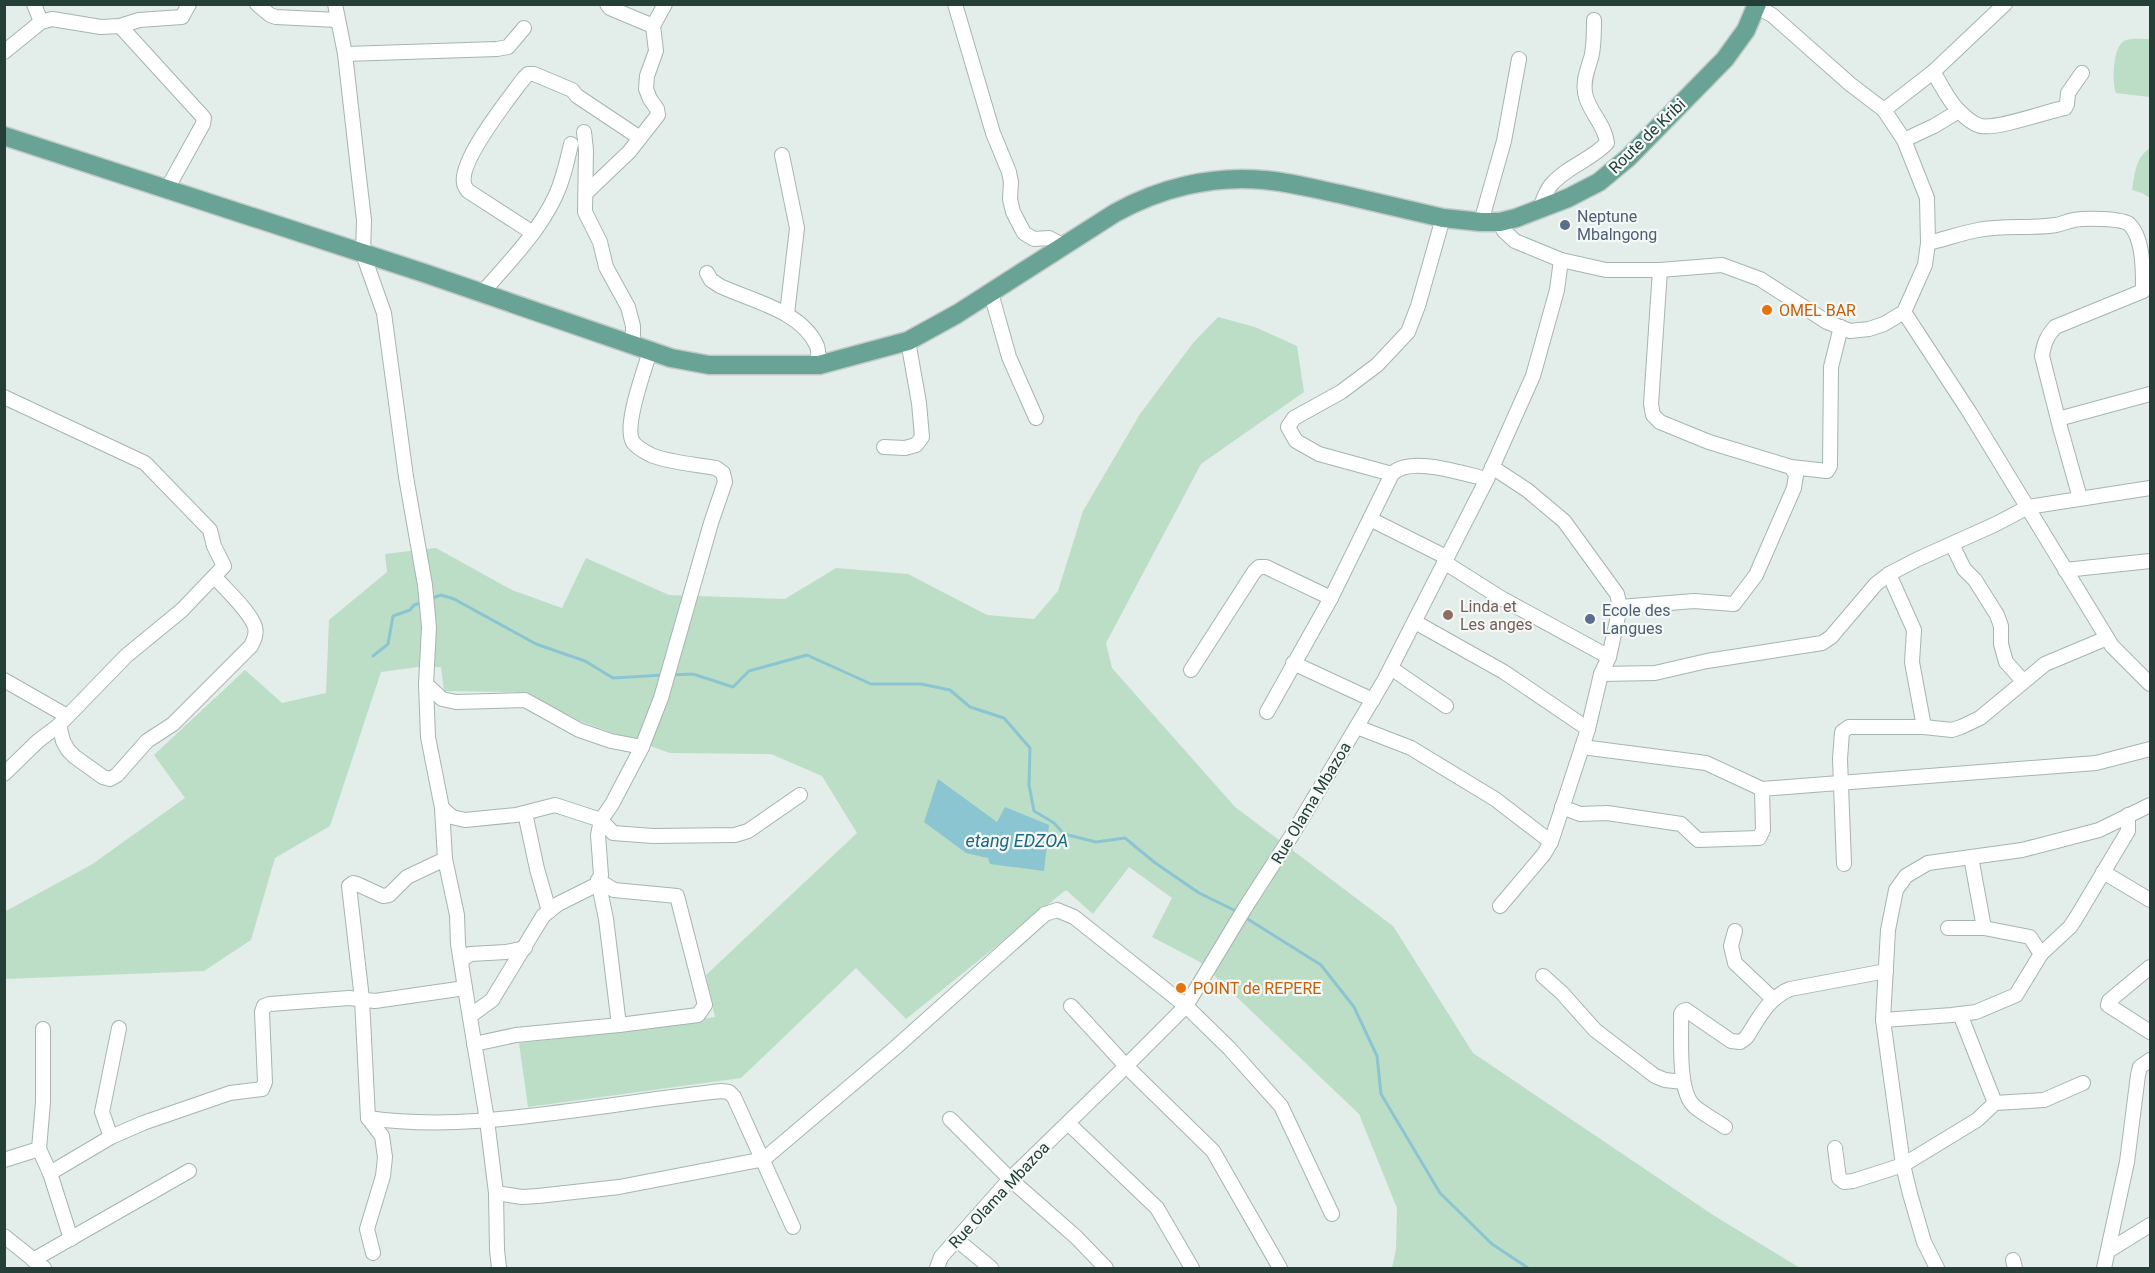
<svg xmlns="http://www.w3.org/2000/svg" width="2155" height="1273" font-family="Roboto,sans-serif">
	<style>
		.green { fill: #bcdec7 }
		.water { fill: #8bc5d2 }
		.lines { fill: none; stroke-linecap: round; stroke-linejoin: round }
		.stream { stroke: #8bc5d2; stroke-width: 3 }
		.minor-casing { stroke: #a6b5b0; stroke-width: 16 }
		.major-casing { stroke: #c1c9c7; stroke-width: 21 }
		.minor { stroke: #fff; stroke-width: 14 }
		.major { stroke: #68a396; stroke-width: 18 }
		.service-dot { fill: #5c6f8a; stroke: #f4f9f7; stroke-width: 2 }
		.food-dot { fill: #e8710a; stroke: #f4f9f7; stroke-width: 2 }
		.education-dot { fill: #8d6e63; stroke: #f4f9f7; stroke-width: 2 }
		.labels { text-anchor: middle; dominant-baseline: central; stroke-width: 4.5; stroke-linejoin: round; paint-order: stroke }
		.street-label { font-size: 16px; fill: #233f38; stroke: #f4f9f7 }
		.service-label { font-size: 16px; fill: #4e5e75; stroke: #f4f9f7; text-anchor: start }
		.food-label { font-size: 16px; fill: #c56008; stroke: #f4f9f7; text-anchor: start }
		.education-label { font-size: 16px; fill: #785e54; stroke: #f4f9f7; text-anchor: start }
		.water-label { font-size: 18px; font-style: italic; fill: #1c687c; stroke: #f4f9f7 }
	</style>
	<rect width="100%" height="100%" fill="#e3ede9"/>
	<g class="green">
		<path d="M2150,39V97L2116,93C2112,82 2112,45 2126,40C2133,38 2143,39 2150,39Z"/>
		<path d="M2150,148V198L2142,193L2132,190C2135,174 2135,158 2150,148Z"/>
		<path d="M1218,317L1255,327L1297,346L1304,392L1201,464L1106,643L1112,668L1235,807L1393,926L1473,1053L1713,1215L1800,1268H1392L1396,1249L1397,1208L1359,1114L1200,962L1152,937L1172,898L1129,867L1093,914L1066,890L906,1019L856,968L741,1078L528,1107L519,1043L611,1033L715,1017L706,975L857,833L822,776L771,754L670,753L582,722L519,692L444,691L441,667H418L381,672L330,826L275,858L251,940L204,971L5,979L4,912L91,865L185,798L154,755L245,670L282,703L326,693L329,620L387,572L385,554L436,548L512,590L562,608L586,558L669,595L785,599L836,568L908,574L987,615L1034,619L1058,591L1083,511L1140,414L1193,343Z"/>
	</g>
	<path class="water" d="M938,779L997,822L1005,807L1049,825L1044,871L990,864L988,858L966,853L924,822Z"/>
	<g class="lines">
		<g class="stream">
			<path d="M430,599L441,595L454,599L536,644L585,661L613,678L664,675"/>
			<path d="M373,656L388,644L393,616L410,610L414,605L421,603"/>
			<path d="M671,675L693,674L733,687L749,671L807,655L871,684H921L950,690L970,707L1004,718L1030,748L1029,785L1034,811L1054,823L1064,834L1096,842L1125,838L1154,862L1199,893L1238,912"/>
			<path d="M1243,916L1321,965L1354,1007L1377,1056L1381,1094L1440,1193L1492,1244L1528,1268"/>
		</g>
		<g class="minor-casing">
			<g id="minor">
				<path d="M34,4L41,22"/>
				<path d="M257,4L270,15L276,17L337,20"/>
				<path d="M335,4L345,54L358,169L364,220L363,254L384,313L406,477L425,585L429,627L426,684L428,737L442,808L445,859L457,915L458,944L465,988L487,1120L496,1193L497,1250L499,1268"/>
				<path d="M607,4L610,8L653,26"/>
				<path d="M955,4L993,133L1009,172L1011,182L1010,199L1013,212L1024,233L1034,239L1049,238L1062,245"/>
				<path d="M120,26L204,118L203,124L167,189"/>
				<path d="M4,52L41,22L52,19L101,27L120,26L139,20L182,17L189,4"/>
				<path d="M345,54L497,49L508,47L524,28"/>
				<path d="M1933,72C1941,84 1949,102 1959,111C1964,116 1972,123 1978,125C1992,132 2046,111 2065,108L2067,104L2068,93L2082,73"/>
				<path d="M1884,110L1933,72L2005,4"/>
				<path d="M584,132L586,150L585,212L600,242L606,267L628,307L633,326V345"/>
				<path d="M1904,140L1934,126L1959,111"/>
				<path d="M782,155L797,228L787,314"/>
				<path d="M586,193L629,152L658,115L657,109L650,99L646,89L647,76L656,51L653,26L665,4"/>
				<path d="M1539,211C1542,203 1545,192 1551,185C1566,167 1591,160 1607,143C1605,124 1588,111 1585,93C1583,81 1587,72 1590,61C1594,52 1594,29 1594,20"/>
				<path d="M1481,222L1504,141L1519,59"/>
				<path d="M1500,222L1504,231L1515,241L1561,260L1606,270H1660L1722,265L1760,279L1827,322L1850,331L1869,329L1884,324L1904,312L1925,265L1928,243L1927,198L1904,140L1884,110L1850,84L1772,15L1757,7"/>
				<path d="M533,233L468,191C466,188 464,186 464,183C459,160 510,97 524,78L528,74H534L572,90L577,96L640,138"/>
				<path d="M1928,243C1945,239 1962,233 1978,230C2004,225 2030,229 2056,225C2062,224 2068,221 2074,220C2084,218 2121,218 2129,224C2144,238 2143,273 2143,291"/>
				<path d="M707,273L711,280L720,286C752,301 802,311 817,346C819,352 818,359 819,365"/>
				<path d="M482,293C508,263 538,233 555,197C563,180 567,162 571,144"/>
				<path d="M991,293L1009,357L1036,418"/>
				<path d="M1904,312L1970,413L2112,646L2150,684"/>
				<path d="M4,397L145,463L210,530L214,546L224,566L182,610L126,656L59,725L38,741L4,774"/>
				<path d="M2058,419L2150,394"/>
				<path d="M884,447L905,448L916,445L922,437L919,403L908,341"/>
				<path d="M1492,467L1527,490L1564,521L1617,594L1620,607L1609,657L1601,674L1588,729L1551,842L1544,854L1500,906"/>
				<path d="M1791,467L1827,471L1830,466L1831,367L1841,327"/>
				<path d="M1392,474L1319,454L1296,441L1288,427L1294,418L1341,392L1377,365L1408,332L1418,306L1443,218"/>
				<path d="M2080,498L2060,427L2042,356C2044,343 2047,336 2055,327L2143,291"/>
				<path d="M1370,519L1446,557"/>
				<path d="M1952,544L1964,569L1975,580L1997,615L2001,626V644L2006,662L2023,681"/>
				<path d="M1444,562L1501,598L1609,657"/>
				<path d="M2065,570L2150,561"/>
				<path d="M1889,574L1914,630L1912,662L1924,727"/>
				<path d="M1620,607L1694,601L1734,604L1756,575L1794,488L1796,475L1791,467L1709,442L1660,422L1653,415L1651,404L1660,270"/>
				<path d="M1415,622L1504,672L1588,729"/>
				<path d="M1293,663L1373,700"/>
				<path d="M1391,668L1446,706"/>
				<path d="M1191,670L1254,572L1259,567H1266L1331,598"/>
				<path d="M1601,674L1655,673L1707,661L1822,643L1831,637L1876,584L1889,574L1918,559L1996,524L2028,507L2150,488"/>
				<path d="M4,680L67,716"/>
				<path d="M426,684L442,699L456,702L525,700L579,730L611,741L642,747"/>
				<path d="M1267,712L1331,598L1392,474C1410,455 1463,474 1487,479"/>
				<path d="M59,725L63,741L68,750L75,757L103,777L110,779L117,775L147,741L173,724L251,646C254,640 257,634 255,627C250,611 226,590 215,577"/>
				<path d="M1357,727L1411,748L1495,799L1551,842"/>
				<path d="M1582,747L1706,763L1762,789"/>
				<path d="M1562,807L1580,814L1607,813L1681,824L1698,840L1759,838L1763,830L1762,789L2096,763L2150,749"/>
				<path d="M442,808L452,817L465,820L516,815L555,805L601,820L613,833L653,836L735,835L748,831L800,795"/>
				<path d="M525,813L537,869L549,911"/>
				<path d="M1971,857L1984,928"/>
				<path d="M1844,864L1840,759L1842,732L1849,727H1924L1952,730L1961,727L1980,718L2045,664L2107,638"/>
				<path d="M2103,872L2150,900"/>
				<path d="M598,880L614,890L677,896L705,1005L698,1015L619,1025L606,919Z"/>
				<path d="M1948,928H1984L2030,937L2041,954"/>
				<path d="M1735,931L1731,946L1735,963L1773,999"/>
				<path d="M461,961L470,954L506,952L525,948"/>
				<path d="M2150,967L2109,1001L2108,1005L2150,1032"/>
				<path d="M1543,976L1562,993L1595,1030L1655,1076L1665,1080L1683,1082"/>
				<path d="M1071,1006L1126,1066L1213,1151L1280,1268"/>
				<path d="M1960,1014L1995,1103"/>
				<path d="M470,1016L492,1000L543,916L558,904L596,885L601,875L598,835L601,820L612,804L642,747L661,698L711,523L725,482L723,473L716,468C695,464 670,463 651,455C645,452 637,448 633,442C623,426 645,369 650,351"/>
				<path d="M1883,1020L1952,1015L1976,1012L2016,995L2041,954L2070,927L2076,918L2128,831V815"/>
				<path d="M43,1029V1102L39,1149L50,1173L71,1239"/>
				<path d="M474,1044L516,1035L619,1025"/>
				<path d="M368,1118C452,1130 538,1115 621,1104C654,1099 688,1095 721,1091L729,1092L734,1097L793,1227"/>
				<path d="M950,1119L1010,1179L1076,1237L1106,1268"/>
				<path d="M1068,1123L1157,1208L1192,1268"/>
				<path d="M1725,1127C1715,1120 1703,1114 1694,1106C1677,1090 1682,1037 1681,1014L1683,1011L1686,1010L1731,1041L1740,1042L1746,1038C1759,1018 1768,998 1790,989L1886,971"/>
				<path d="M111,1137L102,1112L119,1028"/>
				<path d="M1835,1148L1839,1178L1844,1182L1853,1181L1903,1165L1977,1120L1995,1103L2044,1100L2083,1083"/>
				<path d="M4,1160L39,1149"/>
				<path d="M50,1173L111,1137L143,1123L230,1093L262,1089L265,1082L262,1012L264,1006L270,1004L349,998L375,1001L465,988"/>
				<path d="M496,1193L522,1197L538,1196L619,1187L764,1159L895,1048L1045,914L1057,910L1074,917L1186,1006L1230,1049L1281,1106L1332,1214"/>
				<path d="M4,1236L44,1268"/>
				<path d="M957,1240L991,1268"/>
				<path d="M2108,1251L2150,1225"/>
				<path d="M373,1253L367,1229L383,1176L385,1157L382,1136L368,1118L362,999L349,886L353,883L357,884L383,896L389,895L407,877L445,859"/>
				<path d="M33,1260L189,1171"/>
				<path d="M2013,1260L2015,1268"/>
				<path d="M937,1268L941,1257L1010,1179L1118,1074L1186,1006L1245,908L1292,835L1385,679L1487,479L1533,376L1557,290L1561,260"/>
				<path d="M1937,1268L1924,1242L1910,1194L1903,1165L1883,1020L1888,930L1896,890L1906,876L1928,863L2022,850L2099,830L2150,805"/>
				<path d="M2104,1268L2127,1162L2138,1075L2140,1067L2150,1060"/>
			</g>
		</g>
		<g class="major-casing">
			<path id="major" d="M4,136L424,273L671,358L709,365H819L908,341L957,314L1115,213C1160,188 1212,175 1264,180C1290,182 1315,189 1340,194C1374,202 1409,210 1443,218L1481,222H1500L1516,218L1568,198L1599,182L1629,157L1725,59L1746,30L1757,4"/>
		</g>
		<use href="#minor" class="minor"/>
		<use href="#major" class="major"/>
	</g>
	<g class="service-dot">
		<circle cx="1565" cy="225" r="6"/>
		<circle cx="1590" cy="619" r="6"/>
	</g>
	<g class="food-dot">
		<circle cx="1767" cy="310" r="6"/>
		<circle cx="1181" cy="988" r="6"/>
	</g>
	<circle class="education-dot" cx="1448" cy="615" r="6"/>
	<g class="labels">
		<g class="street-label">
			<text transform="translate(1647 136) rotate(-44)">Route de Kribi</text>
			<text transform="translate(1311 803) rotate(-59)">Rue Olama Mbazoa</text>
			<text transform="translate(999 1195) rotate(-47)">Rue Olama Mbazoa</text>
		</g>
		<g class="service-label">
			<text x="1577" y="216">Neptune<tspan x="1577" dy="18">Mbalngong</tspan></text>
			<text x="1602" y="610">Ecole des<tspan x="1602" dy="18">Langues</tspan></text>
		</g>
		<g class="food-label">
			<text x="1779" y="310">OMEL BAR</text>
			<text x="1193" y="988">POINT de REPERE</text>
		</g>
		<g class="education-label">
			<text x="1460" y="606">Linda et<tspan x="1460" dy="18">Les anges</tspan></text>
		</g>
		<g class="water-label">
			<text x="1017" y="840">etang EDZOA</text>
		</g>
	</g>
	<rect width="2155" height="1273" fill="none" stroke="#233f38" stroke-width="12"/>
</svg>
